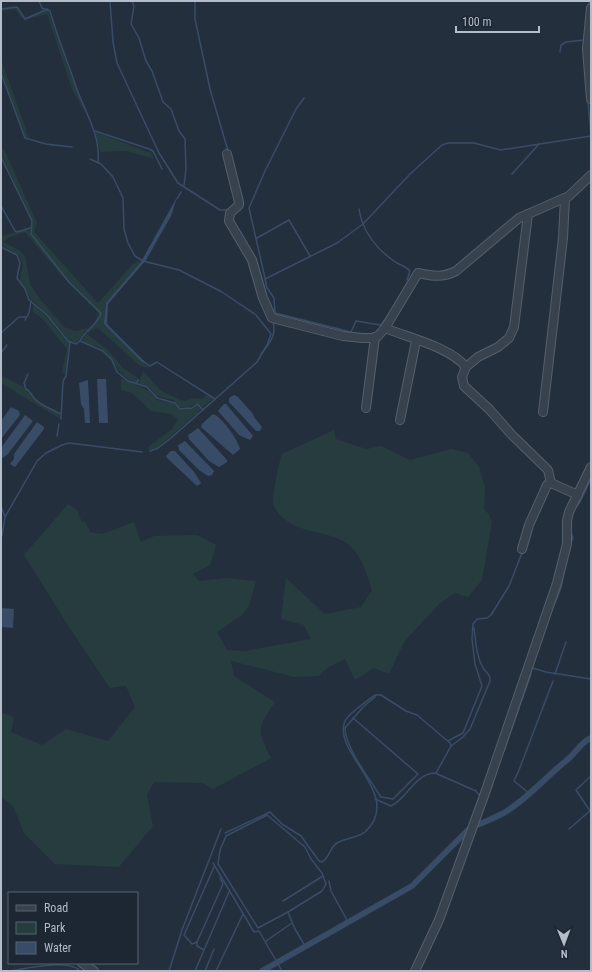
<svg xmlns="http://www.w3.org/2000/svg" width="592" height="972" font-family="'Roboto Condensed',sans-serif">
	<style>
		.green { fill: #263c3f }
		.water { fill: #394c67 }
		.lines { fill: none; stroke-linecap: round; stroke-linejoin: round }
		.stream { stroke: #394c67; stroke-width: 1.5 }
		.canal { stroke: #394c67; stroke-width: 6 }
		.minor-casing { stroke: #565f6c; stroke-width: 10 }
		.minor { stroke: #38414e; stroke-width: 8 }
	</style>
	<rect width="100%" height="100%" fill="#242f3e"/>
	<g class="green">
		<path d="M11,7L17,8L25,19L46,11L49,13L70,73L89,117L73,92L47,14L24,20L15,9L1,11V9Z"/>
		<path d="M1,59L29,138L25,136L1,71Z"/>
		<path d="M95,132L151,153L154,159L126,151L100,152Z"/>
		<path d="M4,149L37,223L34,232L98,303L133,264L138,261L141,262L105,306V325L150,368L140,366L98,328L89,332L88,335L108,350L123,368L138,378L136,383C116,375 117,361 102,349C96,344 88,345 82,341C87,330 97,325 101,314L100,311L69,281L31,234V229L33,223L1,154V150Z"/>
		<path d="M28,229L32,237L69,282L99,311L100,314L97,322H95L98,313L68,283L25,232L8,238L3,242L19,250L25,256L30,284L40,299L64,327L75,331L88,328L76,343L68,339L46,313L32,300L20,281L23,264L19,255L1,245V236Z"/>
		<path d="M33,303C47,315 56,331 69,343L65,374L62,372L67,349L42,318L33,312Z"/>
		<path d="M143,371L161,391L184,401L194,398L202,399L207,395L213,399L202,408L197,403L187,408L179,407L174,400L156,396L149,387L138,384Z"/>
		<path d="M1,375L24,387L32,394L33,398L60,415L59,418L1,383Z"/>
		<path d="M121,378L149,391L157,400L173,403L180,410H187L197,405L201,410L158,447L150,450L147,448L172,429L178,419L170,414L151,411L132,393L121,390Z"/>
		<path d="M334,430L336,439L366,449L381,446L410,460L451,449L468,453L479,467L485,487L484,510L489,514L492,522L482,580L468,597L455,593L439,604L404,642L389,674L374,668L355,680L345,659C334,665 327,666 319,676L294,677L231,661L234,676L275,702C257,729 256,729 271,758L213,789L202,783L154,782L147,795L153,826L119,867L55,864L24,833L13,806L1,797V712L14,717L11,732L42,745L66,729L108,741L135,707L126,686L110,688L69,627L24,555L68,504L77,510L82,522L85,521L90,532L102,534L134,522L141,542L154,536L197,535L216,545L210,565L193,574L199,581L227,578L256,581L249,606L242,615L217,632L227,650L245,651L311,639L304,625L281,619L286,578L325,614L361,607L372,590C367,575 361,554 348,544C330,532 313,534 296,526C287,522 278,515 274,506C271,497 279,463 282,454Z"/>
	</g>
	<g class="water">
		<path d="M177,197L171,216L146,260L108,304L107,324L144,361L143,363L105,325L104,323L106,303L141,262Z"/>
		<path d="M97,379H106L108,423H99Z"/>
		<path d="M88,380L90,423H85L84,409L81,404L79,383Z"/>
		<path d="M234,395L238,397L253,414L254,417L262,427L260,431H256L229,402V398Z"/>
		<path d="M224,404H226L253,436L250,440L239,435L218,411Z"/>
		<path d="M11,407L19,411L20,415L1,439V421Z"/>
		<path d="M213,414C222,417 238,440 240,449L233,455L201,427L202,424Z"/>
		<path d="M25,415L33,421L8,454L1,459V448Z"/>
		<path d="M37,422L44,427V429L15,467L10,464L14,459V454Z"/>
		<path d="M198,428L227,460V462L219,467L209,461L189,439L188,435Z"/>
		<path d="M185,441L214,471L212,475L208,476L199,470L179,450L178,445Z"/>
		<path d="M171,451H175L194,472L201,483L197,486L167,458L166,456Z"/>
		<path d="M1,608L14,609L13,628L1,627Z"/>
	</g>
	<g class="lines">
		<g class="stream">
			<path d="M39,1L42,8L50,11C57,36 67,60 75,84C84,111 101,134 98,163"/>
			<path d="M110,1L113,42L117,63L159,153L178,183L220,210H228"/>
			<path d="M132,1L134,6L131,24L139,38L146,61L152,71L163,102L171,109L179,131L185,139L186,169L184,185"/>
			<path d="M195,1V19L210,89L228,151"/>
			<path d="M589,6V1"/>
			<path d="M1,9L17,7L25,19L48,9"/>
			<path d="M584,39L585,29"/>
			<path d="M560,52L561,45L566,42L584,40"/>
			<path d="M1,73L25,138L46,144L72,147"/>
			<path d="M588,101L591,137"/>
			<path d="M95,131L149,149L153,151L162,169"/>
			<path d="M1,157L32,221L31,234L69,282L99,311L101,314C97,325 85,330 80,341"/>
			<path d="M90,159L101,164L113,177L123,198L124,229L128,243L135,256L143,261L179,270L222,292L256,315L271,334L267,345L257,362L171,438L158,448L150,451"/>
			<path d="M512,174L539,144"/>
			<path d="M177,199L181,192"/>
			<path d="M1,206L15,231L17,232L30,228"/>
			<path d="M359,209C362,230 376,249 394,261C399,265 406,266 410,271L407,280"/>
			<path d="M257,238L289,220L310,256"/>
			<path d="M1,247L17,255L20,263L17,278L25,289L29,300L46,314L68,341L76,344L80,341L103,351L112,360L117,372L128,381L147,387L157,398L175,403L180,409L192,408L197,404L203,410"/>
			<path d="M265,278L249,208L265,171L296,109L304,98"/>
			<path d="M399,297L414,273"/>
			<path d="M275,313L351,332L356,321L381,325L389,314"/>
			<path d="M273,315L275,313L274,298L267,288L265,279L337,243L363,224L410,174L442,145L448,143H474L501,150L591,136"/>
			<path d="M25,320L29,313L31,301"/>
			<path d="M1,333L19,317H26"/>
			<path d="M1,353L7,345"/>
			<path d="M261,354C269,344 277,335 273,322"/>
			<path d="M143,361L150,366L157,362L160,364L215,399"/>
			<path d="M28,374L24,383L26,389C31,391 31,394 34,398C39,405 54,410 61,414"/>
			<path d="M136,384L138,380"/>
			<path d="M61,419L63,381L66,376L70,342"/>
			<path d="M57,436L59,424"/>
			<path d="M1,506L5,517"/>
			<path d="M574,510L580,502L591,479"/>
			<path d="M570,530L573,538L571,543"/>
			<path d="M2,536L5,517L37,461L46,453L62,445L69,443L142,452"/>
			<path d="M551,612L561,588L564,572"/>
			<path d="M532,668L546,672L591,679"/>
			<path d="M555,674L566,642"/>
			<path d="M345,728C345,747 370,780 381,797L393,799L418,774L353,718"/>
			<path d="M345,728L364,706L375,697V695"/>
			<path d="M448,741L463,733L482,686L475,664L472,639L473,624L477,619L487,618L491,615L509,586L522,553"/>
			<path d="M451,746L463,737L470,729L490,681C491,674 486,673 483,668C476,655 476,642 474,628"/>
			<path d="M504,751L531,674"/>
			<path d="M530,794L514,781L519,770L553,681"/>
			<path d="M375,799L391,806C408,798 414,774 435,773L476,791L480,796"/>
			<path d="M590,811L576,790L591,776"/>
			<path d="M569,829L591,810"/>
			<path d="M225,833L270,812L282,824L301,836L319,861L322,862C330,858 329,848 337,843C345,838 358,838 365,832C405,795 331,753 345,721C348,714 368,700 375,695H381L406,711L417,715L450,743L451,746L436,773"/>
			<path d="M213,863L254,932L259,931L282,971"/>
			<path d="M329,881L331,891L348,922"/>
			<path d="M283,901L323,876"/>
			<path d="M288,912L322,891L326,884L322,873L311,859L305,847L267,815L226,836L220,850L218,864L258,928L288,912L295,929L305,946"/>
			<path d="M266,941L292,923"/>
			<path d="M197,942L223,884L220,878"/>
			<path d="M204,950L197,946V942L192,944L184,935L214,867"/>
			<path d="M9,971C26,969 69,958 80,971"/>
			<path d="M169,971L182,930L221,829"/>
			<path d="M195,971L229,892"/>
			<path d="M205,971L214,949"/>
			<path d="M216,971L243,914"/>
		</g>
		<g class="canal">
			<path d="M477,825C486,821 498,817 507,811C529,797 547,776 567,760C575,754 581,742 591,738"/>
			<path d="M262,971L412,886L470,828"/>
		</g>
		<g class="minor-casing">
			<g id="minor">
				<path d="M591,8L587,49L591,99"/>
				<path d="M227,154L239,202V205L230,213L229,221L252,260L263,298L272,318L343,336L362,338H372L378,336L385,328L418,273C432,276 443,278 456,271L519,218L569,196L591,175"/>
				<path d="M528,214L514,327L509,338L498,347L478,357L466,367L462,377L464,386L489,409L512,435L548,470L551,483"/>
				<path d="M385,328C409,338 450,347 466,367"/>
				<path d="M366,408L375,337"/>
				<path d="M543,412L563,238L565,198"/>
				<path d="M400,420L416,341"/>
				<path d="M522,549L529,525L547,485L551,483L578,495"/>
				<path d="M82,963L94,971"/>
				<path d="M415,971L439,920L485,793L557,583L567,544V521L569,512L591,467"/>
			</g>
		</g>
		<use href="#minor" class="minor"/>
	</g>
	<rect width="592" height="972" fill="none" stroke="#b4bcc9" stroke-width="4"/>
	<rect x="8" y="892" width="130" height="72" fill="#1d2633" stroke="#59626f"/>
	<rect x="16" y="905" width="20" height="6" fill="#38414e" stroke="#59626f"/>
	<text x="44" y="912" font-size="12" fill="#b4bcc9">Road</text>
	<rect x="16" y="922" width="20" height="12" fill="#263c3f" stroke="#59626f"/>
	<text x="44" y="932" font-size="12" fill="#b4bcc9">Park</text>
	<rect x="16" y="942" width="20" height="12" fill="#394c67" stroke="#59626f"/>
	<text x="44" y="952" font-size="12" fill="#b4bcc9">Water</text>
	<g transform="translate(564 944) rotate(179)" stroke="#1d2633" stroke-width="3" paint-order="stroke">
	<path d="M0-3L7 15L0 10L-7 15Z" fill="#b4bcc9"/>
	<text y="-6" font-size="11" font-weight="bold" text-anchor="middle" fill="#b4bcc9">N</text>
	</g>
	<path d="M456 26v6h83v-6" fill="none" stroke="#b4bcc9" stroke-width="2"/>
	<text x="462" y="26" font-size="12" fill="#b4bcc9" stroke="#1d2633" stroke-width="3" paint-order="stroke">100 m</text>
</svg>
